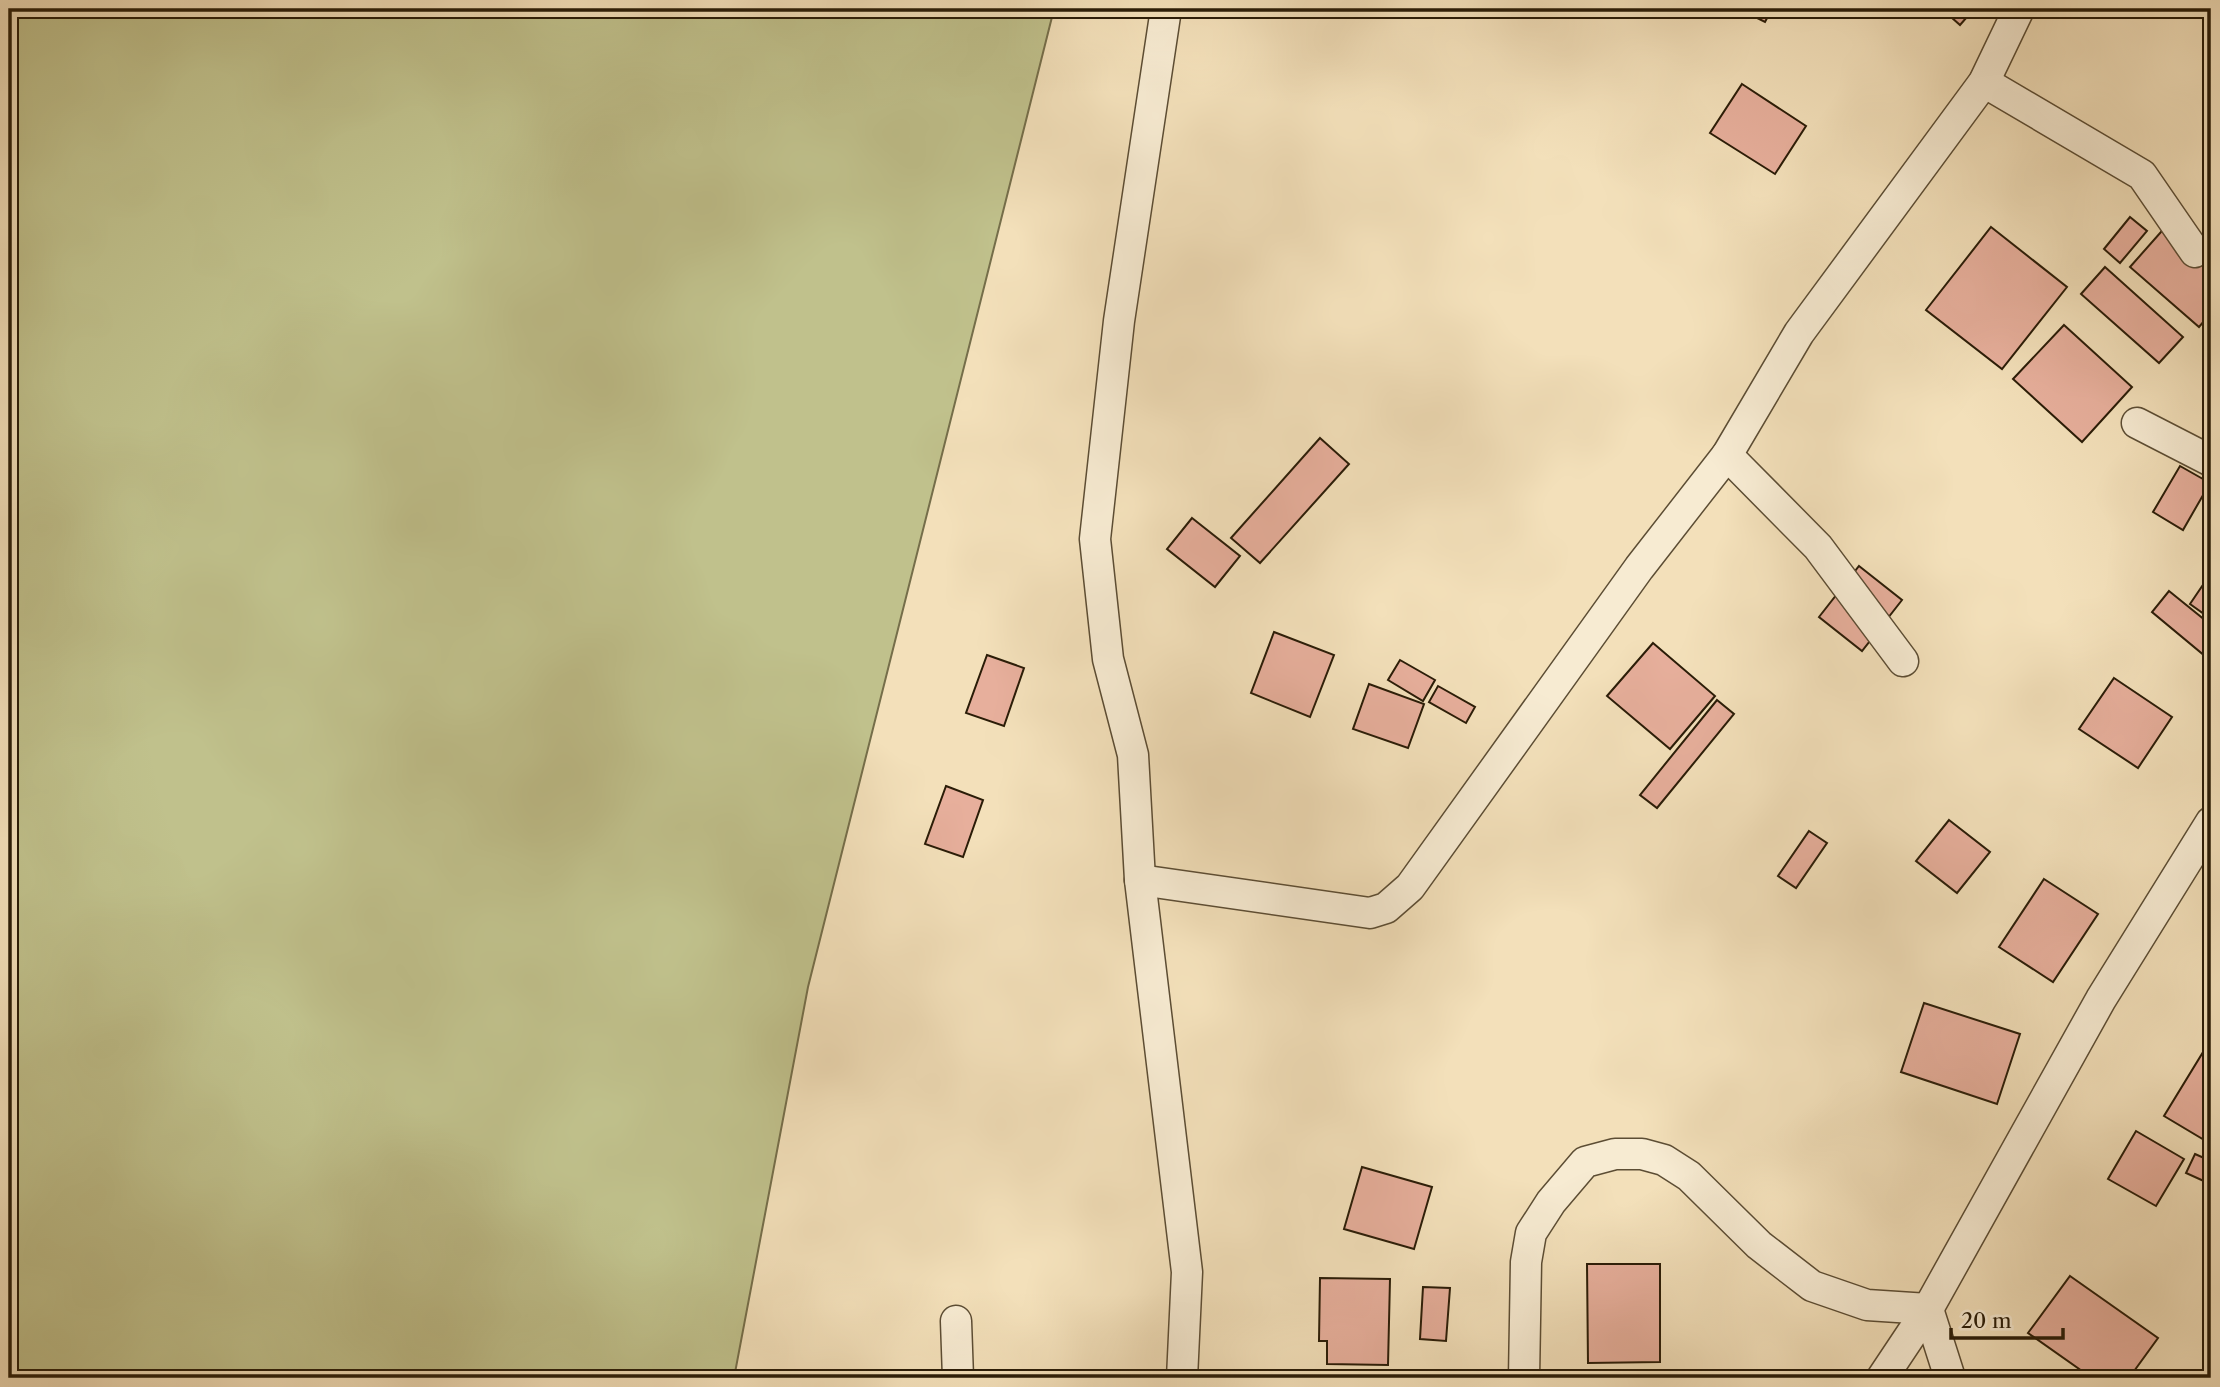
<svg xmlns="http://www.w3.org/2000/svg" width="2220" height="1387" font-family="'Libre Caslon Text',serif">
	<style>
		.green { fill: #c0c18c; stroke: #756e4a; stroke-width: 2 }
		.building { fill: #e7af9c; stroke: #2a1c07; stroke-width: 2 }
		.lines { fill: none; stroke-linecap: round; stroke-linejoin: round }
		.minor-casing { stroke: #5c4d34; stroke-width: 33 }
		.minor { stroke: #f7ebd2; stroke-width: 30 }
	</style>
	<rect width="100%" height="100%" fill="#f3e0ba"/>
	<filter id="stains"><feTurbulence type="fractalNoise" baseFrequency=".00286" numOctaves="4"/><feColorMatrix values="0 0 0 0 .2 0 0 0 0 .09 0 0 0 0 .02 0 0 0 .5 -.17"/></filter>
	<radialGradient id="worn" r=".72"><stop offset=".6" stop-color="#630" stop-opacity="0"/><stop offset="1" stop-color="#630" stop-opacity=".3"/></radialGradient>
	<path class="green" d="M9,9H1054L808,987L734,1378H9Z"/>
	<g class="building">
		<path d="M1739,9H1772L1765,22Z"/>
		<path d="M1942,9H1974L1960,25Z"/>
		<path d="M1742,84L1806,126L1775,174L1710,133Z"/>
		<path d="M2176,215L2211,245V313L2199,327L2130,267Z"/>
		<path d="M2130,217L2147,231L2120,263L2104,249Z"/>
		<path d="M1991,227L2067,287L2002,369L1926,310Z"/>
		<path d="M2105,267L2183,337L2159,363L2081,294Z"/>
		<path d="M2064,325L2132,387L2082,442L2013,379Z"/>
		<path d="M1320,438L1349,464L1260,563L1231,538Z"/>
		<path d="M2180,466L2210,483L2183,530L2153,512Z"/>
		<path d="M1192,518L1240,556L1215,587L1167,549Z"/>
		<path d="M1859,566L1902,600L1862,651L1819,617Z"/>
		<path d="M2211,573V619L2190,604Z"/>
		<path d="M2169,591L2211,625V661L2152,612Z"/>
		<path d="M1274,632L1334,655L1310,717L1251,693Z"/>
		<path d="M1653,643L1715,696L1670,749L1607,696Z"/>
		<path d="M987,655L1024,668L1004,726L966,713Z"/>
		<path d="M1400,660L1435,680L1423,701L1388,680Z"/>
		<path d="M2114,678L2172,717L2138,768L2079,729Z"/>
		<path d="M1369,684L1424,704L1408,748L1353,729Z"/>
		<path d="M1438,686L1475,707L1466,723L1429,702Z"/>
		<path d="M1717,700L1734,714L1657,808L1640,795Z"/>
		<path d="M946,786L983,800L963,857L925,844Z"/>
		<path d="M1949,820L1990,852L1957,893L1916,861Z"/>
		<path d="M1809,831L1827,843L1796,888L1778,876Z"/>
		<path d="M2044,879L2098,914L2053,982L1999,947Z"/>
		<path d="M1924,1003L2020,1034L1997,1104L1901,1072Z"/>
		<path d="M2208,1044L2211,1046V1144L2164,1116Z"/>
		<path d="M2136,1131L2184,1159L2156,1206L2108,1179Z"/>
		<path d="M2195,1154L2211,1161L2206,1182L2186,1173Z"/>
		<path d="M1362,1167L1432,1187L1414,1249L1344,1229Z"/>
		<path d="M1587,1264H1660V1362L1588,1363Z"/>
		<path d="M2070,1276L2158,1338L2129,1378H2092L2028,1333Z"/>
		<path d="M1320,1278L1390,1279L1388,1365L1327,1364V1341H1319Z"/>
		<path d="M1423,1287L1450,1288L1446,1341L1420,1339Z"/>
		<path d="M1419,1374L1482,1376V1378H1419Z"/>
	</g>
	<g class="lines">
		<g class="minor-casing">
			<g id="minor">
				<path d="M1166,9L1119,321L1095,539L1108,659L1133,755L1140,880L1187,1272L1182,1378"/>
				<path d="M1984,82L2142,175L2195,252"/>
				<path d="M2137,423L2211,461"/>
				<path d="M1727,455L1818,547L1903,661"/>
				<path d="M1140,880L1370,913L1386,908L1410,887L1639,568L1727,455L1799,333L1984,82L2019,9"/>
				<path d="M956,1321L958,1378"/>
				<path d="M1524,1378L1526,1262L1531,1233L1551,1202L1585,1162L1615,1154H1642L1664,1160L1689,1176L1759,1245L1812,1286L1867,1305L1928,1309L1950,1378"/>
				<path d="M1882,1378L1928,1309L2101,999L2211,822"/>
			</g>
		</g>
		<use href="#minor" class="minor"/>
	</g>
	<rect width="2220" height="1387" fill="none" stroke="#f3e0ba" stroke-width="35"/>
	<rect x="10" y="10" width="2199" height="1366" fill="none" stroke="#2a1c07" stroke-width="3.5"/>
	<rect x="18" y="18" width="2185" height="1352" fill="none" stroke="#2a1c07" stroke-width="2"/>
	<path d="M1951 1328v10h112v-10" fill="none" stroke="#2a1c07" stroke-width="3.5"/>
	<text x="1961" y="1328" font-size="21" fill="#2a1c07" stroke="#f7ebd2" stroke-width="5" paint-order="stroke">20 m</text>
	<rect width="100%" height="100%" filter="url(#stains)"/>
	<rect width="100%" height="100%" fill="url(#worn)"/>
</svg>
